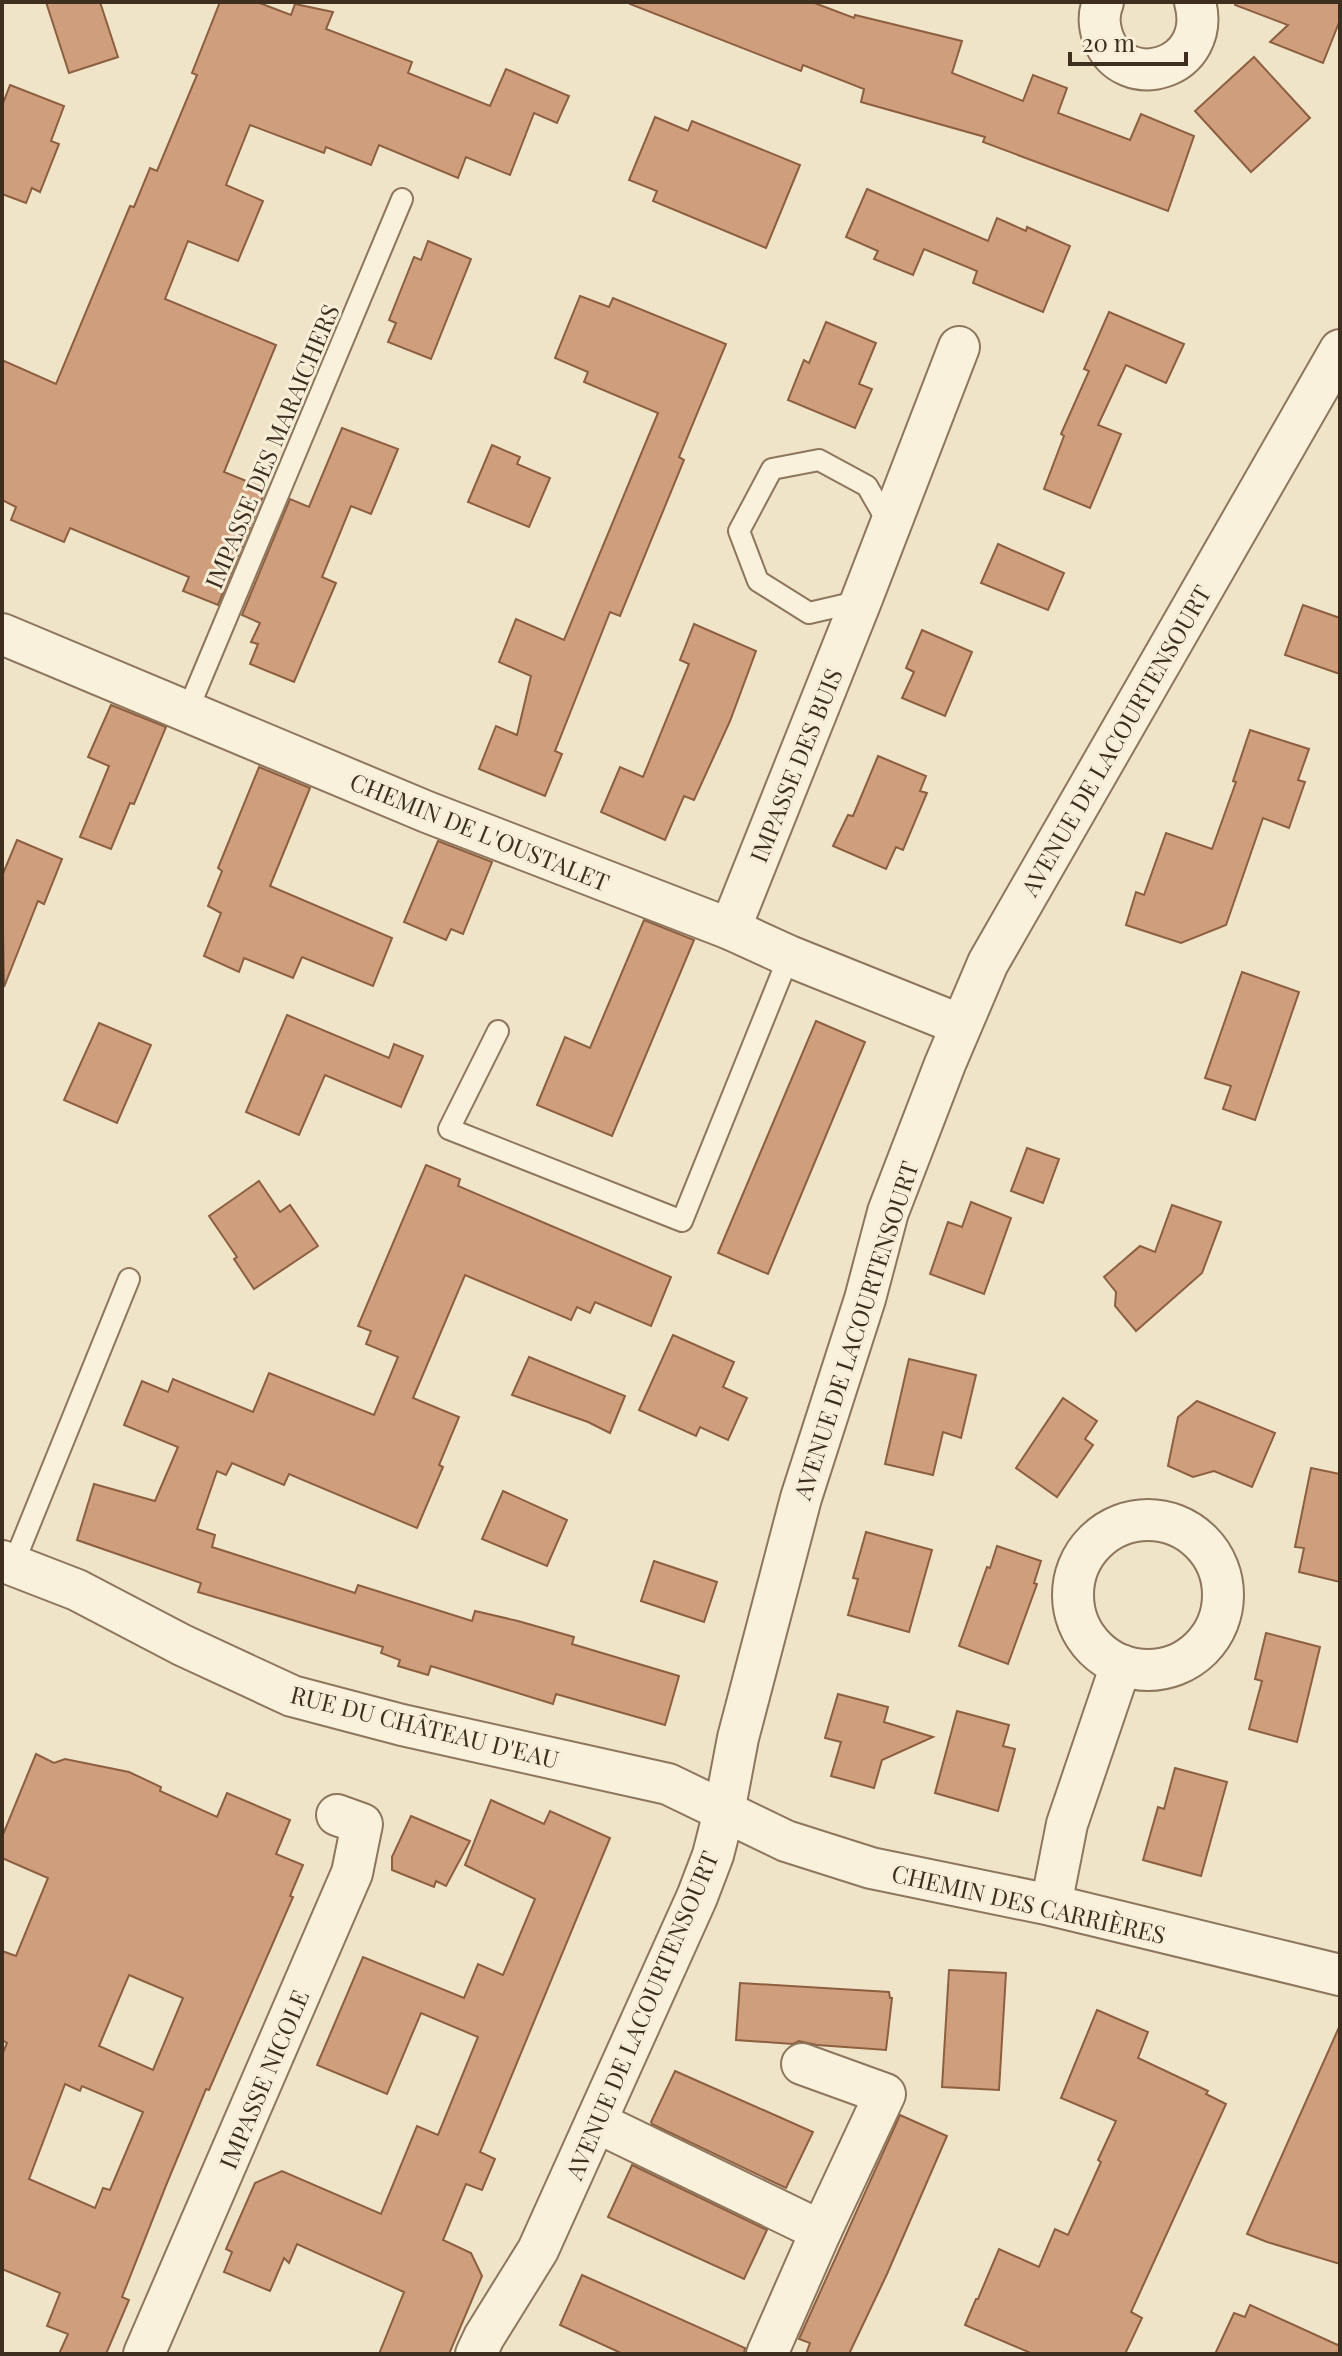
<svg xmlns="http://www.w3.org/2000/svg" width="1342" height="2356" font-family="'Playfair Display',serif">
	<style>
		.building { fill: #cf9f7d; stroke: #8d5f41; stroke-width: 2; fill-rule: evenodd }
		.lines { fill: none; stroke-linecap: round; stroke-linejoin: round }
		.lane-casing { stroke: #8d765c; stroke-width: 24 }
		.street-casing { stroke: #8d765c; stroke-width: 44 }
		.lane { stroke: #faf1dc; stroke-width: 20 }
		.street { stroke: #faf1dc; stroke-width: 40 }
		.labels { text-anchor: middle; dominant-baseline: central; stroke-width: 6; stroke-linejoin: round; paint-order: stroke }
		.street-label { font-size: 24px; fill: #3d2e20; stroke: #f7eed8 }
	</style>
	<rect width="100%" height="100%" fill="#f0e4c8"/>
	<g class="building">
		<path d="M46,2H100L118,57L69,73Z"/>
		<path d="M220,2H257L291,15L295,4L333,12L326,29L412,62L408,73L490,106L506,69L569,96L557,123L534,113L510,175L466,157L458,178L379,145L371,165L326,147L324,153L250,125L226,185L263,201L238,261L188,241L165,299L276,345L224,472L266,489L218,605L183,591L189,577L70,528L64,542L11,520L16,507L2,500V360L56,384L130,206L134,207L150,168L157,171L197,75L192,73Z"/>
		<path d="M631,2H812L854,18L855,15L962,41L952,73L1023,101L1033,75L1067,88L1058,113L1130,140L1141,114L1194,136L1168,211L983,142L985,137L861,102L864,89L803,65L801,71L630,4Z"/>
		<path d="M1236,2H1340V20L1323,63L1270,42L1288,25L1235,5Z"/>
		<path d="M1254,57L1310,118L1251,172L1195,111Z"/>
		<path d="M10,85L64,106L51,141L59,144L40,192L32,188L26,203L2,194V106Z"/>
		<path d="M655,117L688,131L692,121L800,165L766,248L653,201L657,191L629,180Z"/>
		<path d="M867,189L988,241L997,218L1026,231L1027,227L1070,246L1043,312L973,283L977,271L924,249L913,275L874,259L878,251L846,237Z"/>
		<path d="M428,241L471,259L431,359L388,342L396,323L389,320L414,257L421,260Z"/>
		<path d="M580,296L609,307L613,298L726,344L679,457L684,460L620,616L610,612L555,751L562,754L545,796L479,769L496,726L517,735L531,676L499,662L516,619L564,640L658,413L584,382L588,372L555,358Z"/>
		<path d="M1109,312L1184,344L1166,383L1126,365L1098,425L1121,434L1090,508L1044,489L1064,436L1061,434L1089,371L1084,369Z"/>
		<path d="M826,322L876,343L859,384L872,389L855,428L788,400L804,360L809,363Z"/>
		<path d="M342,428L398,449L371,514L351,506L322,577L336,583L294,682L250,664L258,644L251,642L260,623L242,615L290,499L309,507Z"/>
		<path d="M492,445L520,457L517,464L550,478L529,527L468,502Z"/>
		<path d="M998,544L1064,573L1048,610L981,583Z"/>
		<path d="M1303,605L1340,618V674L1285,655Z"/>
		<path d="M694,624L756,651L730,721L694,800L684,796L665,840L601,812L620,767L643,777L689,664L680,660Z"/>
		<path d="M922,630L972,652L945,716L902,698L914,672L906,668Z"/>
		<path d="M111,705L166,727L134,804L130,803L111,849L80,837L109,766L88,757Z"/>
		<path d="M1250,730L1309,749L1298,780L1305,782L1289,828L1263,818L1226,925L1181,943L1126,925L1136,892L1144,895L1166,833L1212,849L1236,782L1233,781Z"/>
		<path d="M878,756L926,776L920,791L927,793L903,850L896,847L886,869L833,846L848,815L853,816Z"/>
		<path d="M259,767L310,788L270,886L392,938L373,986L302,957L293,978L244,958L239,972L204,956L221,913L208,906L222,871L218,868Z"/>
		<path d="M17,840L62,859L44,904L38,901L4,987L2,876Z"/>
		<path d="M438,841L492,862L463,934L451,929L446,940L404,922Z"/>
		<path d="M644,920L694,940L612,1136L537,1105L565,1037L590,1048Z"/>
		<path d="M1242,972L1299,992L1255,1120L1223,1109L1231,1086L1205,1078Z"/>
		<path d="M287,1015L389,1058L394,1044L423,1056L401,1107L325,1075L299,1135L246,1112Z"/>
		<path d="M816,1021L865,1042L768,1274L718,1253Z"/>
		<path d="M99,1023L151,1045L117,1123L64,1100Z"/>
		<path d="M1027,1148L1059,1159L1043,1203L1011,1191Z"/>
		<path d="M426,1165L460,1179L458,1186L671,1277L651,1326L595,1302L590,1313L577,1307L571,1320L465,1275L413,1398L459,1417L439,1465L443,1467L417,1528L289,1474L284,1485L232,1463L226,1475L217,1471L197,1529L215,1535L212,1547L355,1593L358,1585L472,1621L475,1611L518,1621L574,1637L572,1644L679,1676L665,1725L556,1694L553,1704L431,1666L428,1675L398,1666L400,1660L381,1653L383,1647L198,1592L201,1583L77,1540L94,1484L155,1501L178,1447L124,1425L142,1381L168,1392L173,1379L253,1412L269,1373L374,1415L398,1357L366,1344L371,1331L358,1326Z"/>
		<path d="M259,1181L280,1212L290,1205L318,1246L254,1289L234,1259L237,1257L209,1216Z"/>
		<path d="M971,1202L1011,1218L984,1294L930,1274L948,1222L962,1227Z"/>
		<path d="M1172,1205L1221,1222L1202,1273L1136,1331L1115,1306L1116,1292L1104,1277L1140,1246L1155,1252Z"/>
		<path d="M673,1335L734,1362L723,1387L747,1398L728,1440L700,1427L696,1436L639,1410Z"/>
		<path d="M529,1357L625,1396L610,1433L588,1422L512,1395Z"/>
		<path d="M909,1359L976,1375L961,1438L943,1432L933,1475L885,1464Z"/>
		<path d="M1063,1398L1097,1421L1085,1439L1093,1445L1057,1497L1016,1468Z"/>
		<path d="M1197,1401L1275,1433L1252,1487L1214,1471L1193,1477L1168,1466L1178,1417Z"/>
		<path d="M1311,1468L1340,1474V1582L1299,1572L1304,1548L1295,1547Z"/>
		<path d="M503,1491L567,1520L547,1566L482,1539Z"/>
		<path d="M866,1532L932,1550L909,1632L848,1615L858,1579L853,1578Z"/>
		<path d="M997,1546L1041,1561L1034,1583L1037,1584L1008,1664L959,1646L987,1567L990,1568Z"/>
		<path d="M654,1561L717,1582L704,1622L641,1601Z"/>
		<path d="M1266,1633L1320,1647L1297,1742L1249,1729L1262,1681L1255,1679Z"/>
		<path d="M838,1694L888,1707L884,1722L933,1737L882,1760L874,1788L831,1776L841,1742L825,1738Z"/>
		<path d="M957,1711L1009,1725L1003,1746L1015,1749L998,1811L935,1793Z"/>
		<path d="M36,1754L54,1763L65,1759L129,1772L161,1787L160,1791L217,1817L227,1793L290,1820L276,1854L303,1865L290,1896L293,1897L209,2090L206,2089L167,2183L122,2297L129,2300L106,2354H59L68,2334L47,2326L60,2293L2,2269V2055L7,2043L2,2040V1951L16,1956L48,1878L2,1858V1837ZM129,1975L183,1998L153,2070L99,2046ZM65,2084L80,2091L82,2086L143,2112L110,2190L103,2188L95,2208L29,2179Z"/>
		<path d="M1175,1768L1227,1782L1201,1876L1143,1860L1158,1807L1164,1809Z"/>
		<path d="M491,1800L544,1824L550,1811L610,1838L480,2152L495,2159L482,2190L466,2184L443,2240L471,2253L482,2276L449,2354H379L404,2292L297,2244L289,2263L284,2258L270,2291L224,2272L232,2252L226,2249L255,2183L282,2171L381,2214L417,2126L438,2135L478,2037L421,2013L387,2094L317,2065L363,1957L464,1998L478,1964L503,1975L535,1899L465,1865Z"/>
		<path d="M411,1816L470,1841L446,1886L436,1881L434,1887L392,1870V1857Z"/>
		<path d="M949,1970L1006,1973L999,2090L942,2087Z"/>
		<path d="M740,1983L889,1992L890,1998H892L886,2050L817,2045L799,2041L793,2044L736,2040Z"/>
		<path d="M1097,2010L1148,2032L1138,2058L1208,2091L1206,2094L1226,2104L1131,2312L1142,2318L1125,2354H1033L965,2325L976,2299H978L999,2249L1039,2267L1055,2229L1068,2235L1101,2162L1098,2160L1116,2121L1061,2098Z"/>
		<path d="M1340,2025V2264L1267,2242L1247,2234Z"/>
		<path d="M675,2071L813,2132L786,2188L652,2124L651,2122Z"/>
		<path d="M900,2115L947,2136L887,2274L849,2354H806L810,2343L799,2339Z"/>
		<path d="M632,2165L767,2230L744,2279L608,2217Z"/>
		<path d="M582,2275L745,2348L744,2354H623L560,2325Z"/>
		<path d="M1250,2305L1340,2346V2354H1215L1234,2313L1245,2317Z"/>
	</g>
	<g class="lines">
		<g class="lane-casing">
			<g id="lane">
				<path d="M861,601L809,613L758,581L739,531L772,469L819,460L867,486L890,526"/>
				<path d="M187,712L402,199"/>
				<path d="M498,1031L449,1129L682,1221L789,956"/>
				<path d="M13,1565L129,1279"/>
			</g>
		</g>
		<g class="street-casing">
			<g id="street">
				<path d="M1103,2C1098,15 1099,25 1103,38C1124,95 1213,69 1195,2"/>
				<path d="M2,634L427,812L730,929L789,956L961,1025"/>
				<path d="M730,929L861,601L959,347"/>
				<circle cx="1148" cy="1595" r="75"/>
				<path d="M2,1561L77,1590L182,1645L292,1696L402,1725L668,1784L786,1841L871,1868L1051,1905L1340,1975"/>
				<path d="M1051,1905L1067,1824L1121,1665"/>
				<path d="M596,2122L821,2231"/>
				<path d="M144,2354L352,1873L362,1824L337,1815"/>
				<path d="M476,2354L484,2337L538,2250L697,1897L713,1855L724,1812L738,1738L801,1498L865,1299L888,1212L945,1064L988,963L1340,350"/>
				<path d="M767,2354L821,2231L885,2094L802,2064"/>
			</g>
		</g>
		<use href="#lane" class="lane"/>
		<use href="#street" class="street"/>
	</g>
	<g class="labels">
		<g class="street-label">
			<text transform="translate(271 446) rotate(-67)">IMPASSE DES MARAICHERS</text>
			<text transform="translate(1115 740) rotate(-60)">AVENUE DE LACOURTENSOURT</text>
			<text transform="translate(795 765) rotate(-68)">IMPASSE DES BUIS</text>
			<text transform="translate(480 831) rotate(22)">CHEMIN DE L'OUSTALET</text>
			<text transform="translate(855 1330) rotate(-72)">AVENUE DE LACOURTENSOURT</text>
			<text transform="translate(425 1726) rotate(14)">RUE DU CHÂTEAU D'EAU</text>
			<text transform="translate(1029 1903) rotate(13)">CHEMIN DES CARRIÈRES</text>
			<text transform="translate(641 2015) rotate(-67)">AVENUE DE LACOURTENSOURT</text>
			<text transform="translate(263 2079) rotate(-67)">IMPASSE NICOLE</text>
		</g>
	</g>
	<rect width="1342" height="2356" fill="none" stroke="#3d2e20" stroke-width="8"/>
	<path d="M1070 52v12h116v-12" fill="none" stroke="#3d2e20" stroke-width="4"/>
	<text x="1082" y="52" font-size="24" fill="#3d2e20" stroke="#f7eed8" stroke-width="6" paint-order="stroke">20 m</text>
</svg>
